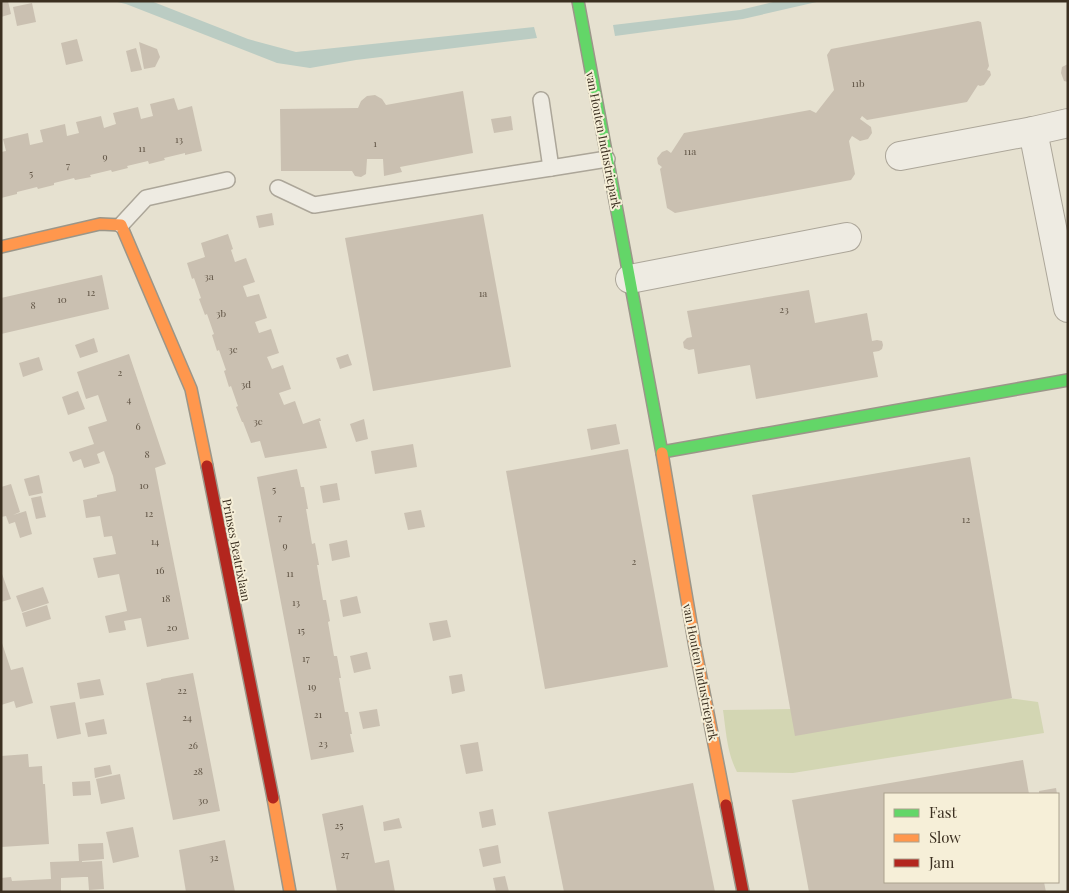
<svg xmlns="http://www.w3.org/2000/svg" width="1069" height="893" font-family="'Playfair Display',serif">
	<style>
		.green { fill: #d3d6b3 }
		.water { fill: #bbccc3 }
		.building { fill: #cac0b1 }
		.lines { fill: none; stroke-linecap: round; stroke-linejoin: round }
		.lane-casing { stroke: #aca699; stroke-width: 18 }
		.street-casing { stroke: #aca699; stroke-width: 30 }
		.fast-casing { stroke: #9b9689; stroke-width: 14 }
		.slow-casing { stroke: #9b9689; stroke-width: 14 }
		.jam-casing { stroke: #9b9689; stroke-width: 14 }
		.lane { stroke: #eeebe2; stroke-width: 15 }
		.street { stroke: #eeebe2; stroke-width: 28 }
		.fast { stroke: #63d668; stroke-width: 11 }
		.slow { stroke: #ff974d; stroke-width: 11 }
		.jam { stroke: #b3261e; stroke-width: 11 }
		.labels { text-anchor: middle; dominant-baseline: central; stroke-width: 4; stroke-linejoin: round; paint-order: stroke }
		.number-label { font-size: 10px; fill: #5f5344 }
		.street-label { font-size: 12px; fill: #3b2f20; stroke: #f6efd8 }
	</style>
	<rect width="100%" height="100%" fill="#e6e1d0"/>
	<path class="green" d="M1008,698L1038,702L1044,733L793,773L737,772C727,753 726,731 723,710L791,709Z"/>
	<g class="water">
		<path d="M113,1H151L248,39L296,52L534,27L537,38L356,60L310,68L277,63L126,4Z"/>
		<path d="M777,1H821L743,19L615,36L613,25L740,10Z"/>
	</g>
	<g class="building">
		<path d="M1,1H8L11,14L1,17Z"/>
		<path d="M32,3L36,22L17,26L13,7Z"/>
		<path d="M978,21L981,22L989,66L987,70L990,71L991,75L984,85L980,86L978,85L967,102L867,120L862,116L860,119L871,127L872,133L868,139L860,141L852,136L849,141L855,174L851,180L675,213L667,208L660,169L662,167L658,164L657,158L662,152L667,150L671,153L684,133L810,110L816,113L834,90L827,55L831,49Z"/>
		<path d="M77,39L83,61L66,65L61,43Z"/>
		<path d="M139,42L157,49L160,57L155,67L144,69Z"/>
		<path d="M136,48L142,70L131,72L126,51Z"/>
		<path d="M1068,64V82L1064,81L1061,73L1062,67Z"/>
		<path d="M463,91L473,153L400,167L402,172L384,176L383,159H367L366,174L361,177L355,176L352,171H281L280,109L358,108L361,101L367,96L375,95L382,99L386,105Z"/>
		<path d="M174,98L178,110L192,106L202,151L185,155V153L164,158L165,160L149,164L148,161L127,166L128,168L112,172L111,170L90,175L91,177L75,180L74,178L54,183V185L38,189L37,187L17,192V194L1,198V152L6,151L3,139L28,133L30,145L43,142L40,130L65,124L67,136L79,133L76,122L101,116L104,128L116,124L113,113L138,107L141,119L153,116L150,104Z"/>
		<path d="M511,116L513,130L494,133L491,119Z"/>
		<path d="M272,213L274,225L259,228L256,216Z"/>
		<path d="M483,214L511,367L373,391L345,238Z"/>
		<path d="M228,234L233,249L231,250L235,262L246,258L255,282L243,286L247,297L259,294L267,318L255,322L259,333L271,329L279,353L267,357L272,369L283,365L291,389L279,393L284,405L295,401L303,424L320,418L321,421H319L327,448L265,458L260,441L251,443L243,422H242L236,407L238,406L231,386L229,387L224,371L226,370L219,350L217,351L212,335L214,334L207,314L205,315L199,299L201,298L194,278L192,279L187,263L205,257L201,243Z"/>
		<path d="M102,275L109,309L1,334V298Z"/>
		<path d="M809,290L815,323L867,313L872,341L877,340L882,341L883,345L882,349L879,351L873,352L878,377L756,399L750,365L698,374L694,349L689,350L684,348L683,342L687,338L692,337L687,311Z"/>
		<path d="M94,338L98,352L80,358L75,345Z"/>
		<path d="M129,354L166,464L155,468L189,639L147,647L141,618L124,621L126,630L109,633L105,616L127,611L119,574L98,578L93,558L116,554L112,536L104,537L100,516L86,518L83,500L97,497V495L116,491L113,476L104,451L97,454L100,463L84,468L81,459L73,462L69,452L94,444L88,427L107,421L98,395L86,399L77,372L88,368Z"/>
		<path d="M348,354L352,365L340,369L336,358Z"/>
		<path d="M39,357L43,370L23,377L19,363Z"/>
		<path d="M78,391L85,409L68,415L62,397Z"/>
		<path d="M364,419L368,439L356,442L350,424Z"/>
		<path d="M616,424L620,444L591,450L587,429Z"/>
		<path d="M413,444L417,467L375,474L371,451Z"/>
		<path d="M628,449L668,667L545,689L506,471Z"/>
		<path d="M970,457L1012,698L795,736L752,495Z"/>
		<path d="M297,469L301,487H304L308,509H306L312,544L315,543L319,565H317L323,600H326L330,621L328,622L334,656H337L341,678H339L345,712H348L352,734H350L354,752L311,760L257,477Z"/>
		<path d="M39,475L43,493L29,496L24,479Z"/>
		<path d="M337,483L340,500L323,503L320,486Z"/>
		<path d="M11,484L20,512L13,515L26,511L32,534L20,538L15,522L9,524L6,516L1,517V487Z"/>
		<path d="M41,496L46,517L36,519L31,498Z"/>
		<path d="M421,510L425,527L408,530L404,513Z"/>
		<path d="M347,540L350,557L332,561L329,544Z"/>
		<path d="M1,571L11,599L1,602Z"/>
		<path d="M43,587L49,603L22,612L16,596Z"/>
		<path d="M357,596L361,613L343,617L340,600Z"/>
		<path d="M47,605L51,619L26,627L22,613Z"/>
		<path d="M447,620L451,637L433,641L429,623Z"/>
		<path d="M1,640L11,670L23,667L33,703L16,708L14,701L1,705Z"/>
		<path d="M367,652L371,669L354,673L350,656Z"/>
		<path d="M193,673L220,811L173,820L146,683L161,680V679Z"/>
		<path d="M462,674L465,691L452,694L449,676Z"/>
		<path d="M100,679L104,695L80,699L77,683Z"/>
		<path d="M75,702L81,734L57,739L50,706Z"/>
		<path d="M377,709L380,726L363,729L359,712Z"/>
		<path d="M104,719L107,734L88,737L85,723Z"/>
		<path d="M478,742L483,771L466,774L460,745Z"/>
		<path d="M28,754L29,767L42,766L43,784H45L49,844L1,847V756Z"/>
		<path d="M1023,760L1029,794H885V882H1044L1046,892H809L792,800Z"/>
		<path d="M110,765L112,774L95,778L94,768Z"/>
		<path d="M120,774L125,799L101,804L96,779Z"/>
		<path d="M90,781L91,795L73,796L72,782Z"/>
		<path d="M693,783L715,892H564L548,812Z"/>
		<path d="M1056,788L1057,794H1039V791Z"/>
		<path d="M363,805L375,863L389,860L395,892H337L322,814Z"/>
		<path d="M493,809L496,825L482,828L479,812Z"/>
		<path d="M399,818L402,828L384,831L383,822Z"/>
		<path d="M133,827L139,857L113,863L106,832Z"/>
		<path d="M225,840L235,892H186L179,850Z"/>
		<path d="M103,843L104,859L82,861V862L102,861L104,889L89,890L88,877H83L61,878V892H1V878L11,877L12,881L51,879L50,862L79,861L78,844Z"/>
		<path d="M498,845L501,863L483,867L479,849Z"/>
		<path d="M505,876L509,892H496L493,878Z"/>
	</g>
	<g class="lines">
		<g class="lane-casing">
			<g id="lane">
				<path d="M541,100L551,168"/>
				<path d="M278,188L314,205L551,168L607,159"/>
				<path d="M121,225L146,198L227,180"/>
			</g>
		</g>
		<g class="street-casing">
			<g id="street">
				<path d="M1033,131L1068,308"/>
				<path d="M900,156L1033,131L1068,123"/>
				<path d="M630,279L847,237"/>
			</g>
		</g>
		<g class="fast-casing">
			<g id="fast">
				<path d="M578,1L662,453"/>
				<path d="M662,452L1068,380"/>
			</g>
		</g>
		<g class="slow-casing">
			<g id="slow">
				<path d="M1,247L100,224L121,225L191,389L207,466"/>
				<path d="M662,453L695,647L726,805"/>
				<path d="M273,798L290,892"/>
			</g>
		</g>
		<g class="jam-casing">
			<g id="jam">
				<path d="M207,466L273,798"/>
				<path d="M726,805L743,892"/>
			</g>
		</g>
		<use href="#lane" class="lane"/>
		<use href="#street" class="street"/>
		<use href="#fast" class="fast"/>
		<use href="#slow" class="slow"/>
		<use href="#jam" class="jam"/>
	</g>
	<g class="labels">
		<g class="number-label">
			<text x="858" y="83">11b</text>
			<text x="179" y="139">13</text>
			<text x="375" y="143">1</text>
			<text x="142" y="148">11</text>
			<text x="690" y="151">11a</text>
			<text x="105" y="156">9</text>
			<text x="68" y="165">7</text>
			<text x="31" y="173">5</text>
			<text x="209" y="276">3a</text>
			<text x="91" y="292">12</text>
			<text x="483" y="293">1a</text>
			<text x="62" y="299">10</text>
			<text x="33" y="305">8</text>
			<text x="784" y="309">23</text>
			<text x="221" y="313">3b</text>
			<text x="233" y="349">3c</text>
			<text x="120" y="372">2</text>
			<text x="246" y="384">3d</text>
			<text x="129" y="399">4</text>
			<text x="258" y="421">3e</text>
			<text x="138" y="426">6</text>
			<text x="147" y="454">8</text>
			<text x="144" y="485">10</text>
			<text x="274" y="489">5</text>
			<text x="149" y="513">12</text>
			<text x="280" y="517">7</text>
			<text x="966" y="519">12</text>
			<text x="155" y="541">14</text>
			<text x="285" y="545">9</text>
			<text x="634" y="561">2</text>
			<text x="160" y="570">16</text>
			<text x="290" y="573">11</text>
			<text x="166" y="598">18</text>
			<text x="296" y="602">13</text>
			<text x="172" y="627">20</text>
			<text x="301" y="630">15</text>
			<text x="306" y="658">17</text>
			<text x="312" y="686">19</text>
			<text x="182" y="690">22</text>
			<text x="318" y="714">21</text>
			<text x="187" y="717">24</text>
			<text x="323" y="743">23</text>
			<text x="193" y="745">26</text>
			<text x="198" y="771">28</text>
			<text x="203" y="800">30</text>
			<text x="339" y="825">25</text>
			<text x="345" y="854">27</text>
			<text x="214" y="857">32</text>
		</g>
		<g class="street-label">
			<text transform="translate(604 140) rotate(79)">van Houten Industriepark</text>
			<text transform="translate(237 550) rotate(79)">Prinses Beatrixlaan</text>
			<text transform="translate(701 672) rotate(79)">van Houten Industriepark</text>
		</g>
	</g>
	<rect width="1069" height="893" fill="none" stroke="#3b2f20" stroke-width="5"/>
	<rect x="884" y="793" width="175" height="90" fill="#f6efd8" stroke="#aba28e"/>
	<rect x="894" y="809" width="25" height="8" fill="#63d668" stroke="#aba28e"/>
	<text x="929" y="818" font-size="15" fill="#3b2f20">Fast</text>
	<rect x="894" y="834" width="25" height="8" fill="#ff974d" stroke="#aba28e"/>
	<text x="929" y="843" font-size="15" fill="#3b2f20">Slow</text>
	<rect x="894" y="859" width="25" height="8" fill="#b3261e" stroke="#aba28e"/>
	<text x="929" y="868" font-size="15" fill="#3b2f20">Jam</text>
</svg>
